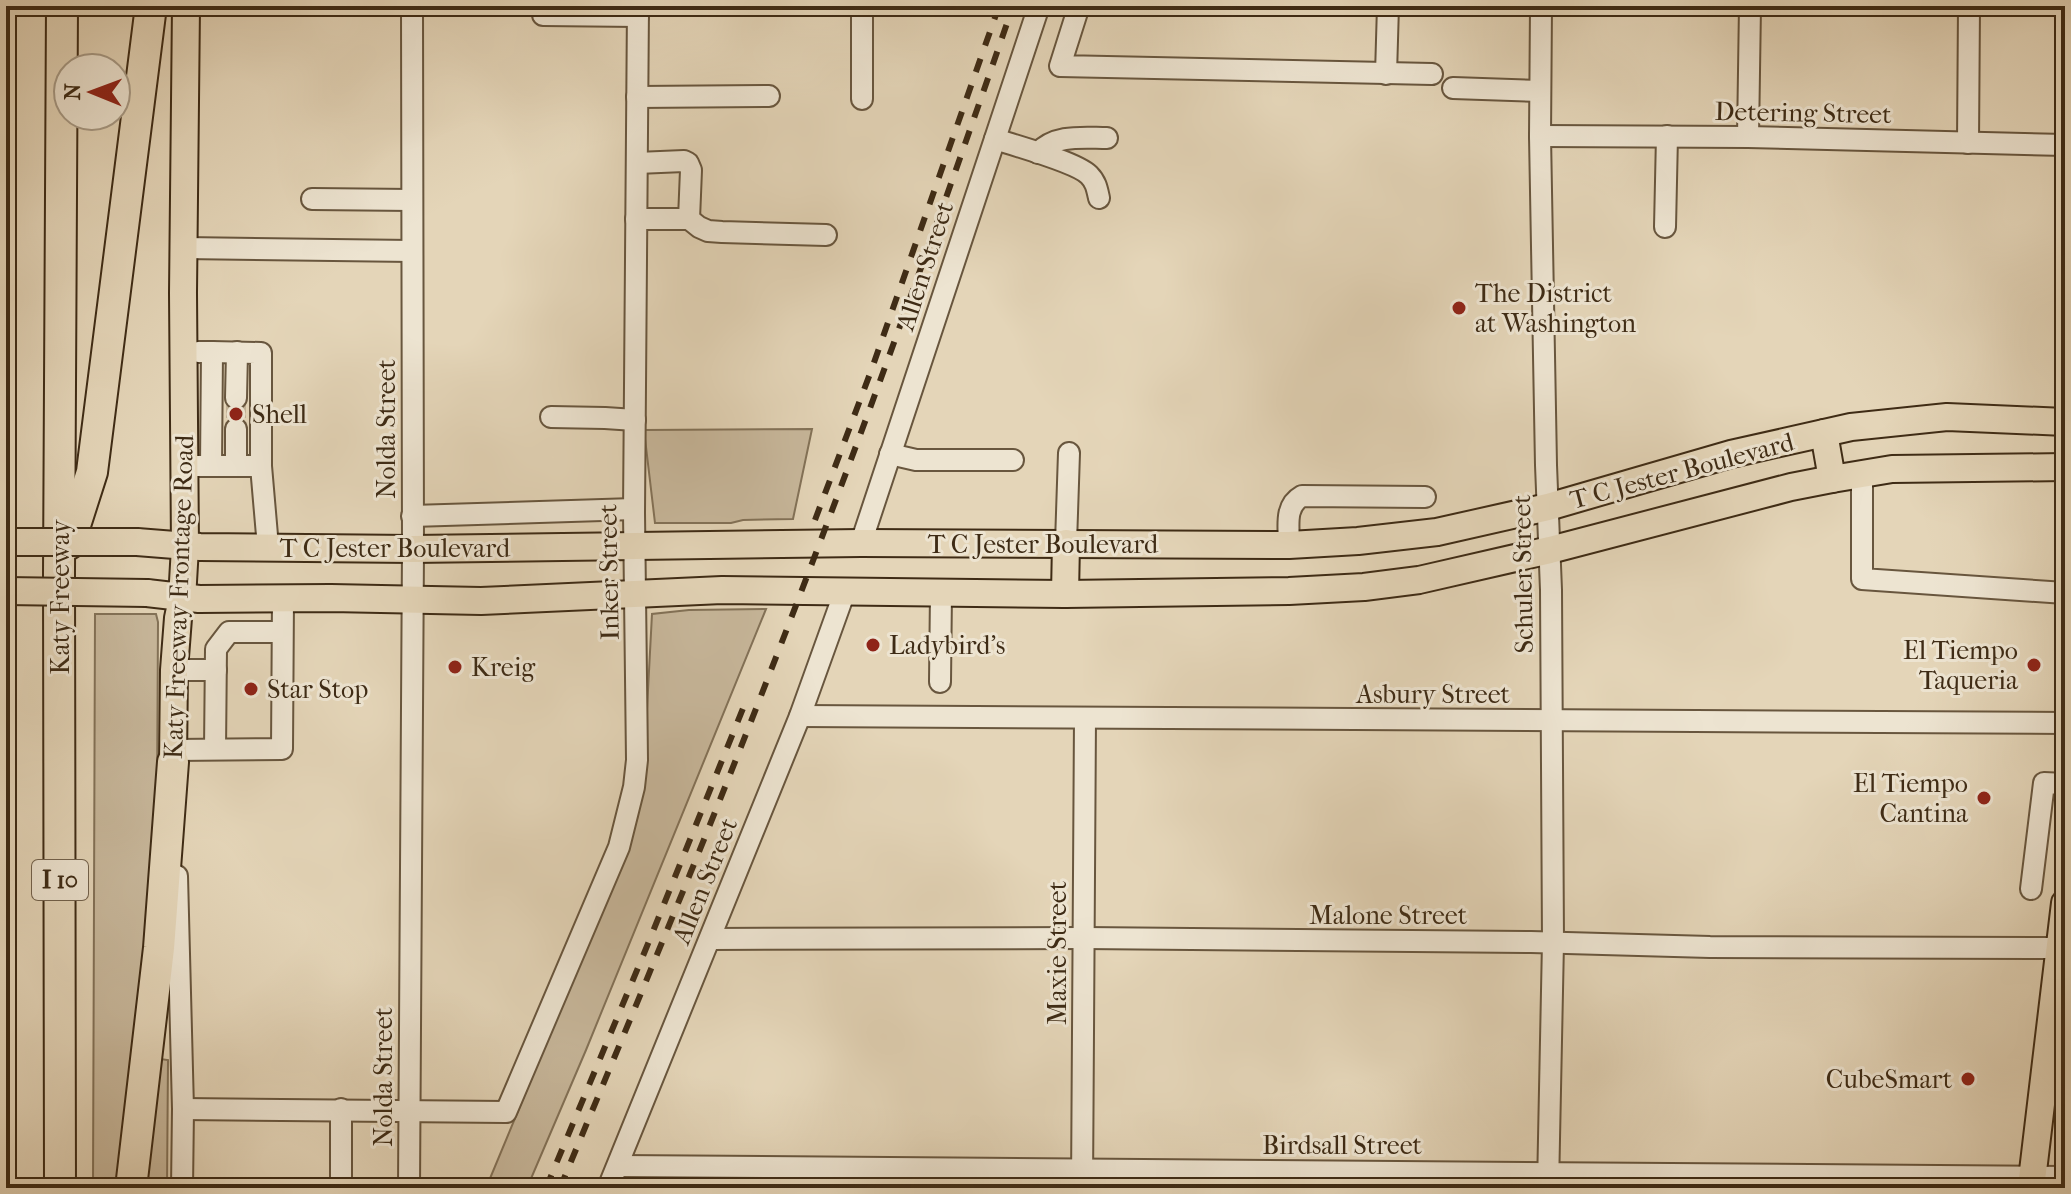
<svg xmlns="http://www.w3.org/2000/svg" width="2071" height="1194" font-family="'IM FELL French Canon',serif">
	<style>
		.green { fill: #c8b89c; stroke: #837258; stroke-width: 2 }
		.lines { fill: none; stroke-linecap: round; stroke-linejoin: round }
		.minor-tunnel { stroke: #c3b397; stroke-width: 20; stroke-dasharray: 20 10; stroke-linecap: butt }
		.minor-casing { stroke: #68563e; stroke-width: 24 }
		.major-casing { stroke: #3e2b15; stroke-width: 30 }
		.highway-casing { stroke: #3e2b15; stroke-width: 34 }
		.minor { stroke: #ede4d1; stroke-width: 20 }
		.major { stroke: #e4d5b8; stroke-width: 26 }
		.highway { stroke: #e4d5b8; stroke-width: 30 }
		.rail { stroke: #3e2b15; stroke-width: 6; stroke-dasharray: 14 14; stroke-linecap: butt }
		.major-bridge-casing { stroke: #3e2b15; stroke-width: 30; stroke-linecap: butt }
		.major-bridge { stroke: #e4d5b8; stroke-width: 26 }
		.poi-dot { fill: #8f2418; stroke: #ede4d1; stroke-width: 3 }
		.labels { text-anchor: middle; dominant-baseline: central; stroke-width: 6; stroke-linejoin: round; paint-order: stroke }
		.shield { fill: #ede4d1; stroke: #72624d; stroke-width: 2 }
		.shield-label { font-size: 24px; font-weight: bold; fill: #3e2b15 }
		.street-label { font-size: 26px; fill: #3e2b15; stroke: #ede4d1 }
		.poi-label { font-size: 26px; fill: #3e2b15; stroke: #ede4d1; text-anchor: start }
	</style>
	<rect width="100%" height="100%" fill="#e4d5b8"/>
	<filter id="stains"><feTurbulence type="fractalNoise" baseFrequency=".0025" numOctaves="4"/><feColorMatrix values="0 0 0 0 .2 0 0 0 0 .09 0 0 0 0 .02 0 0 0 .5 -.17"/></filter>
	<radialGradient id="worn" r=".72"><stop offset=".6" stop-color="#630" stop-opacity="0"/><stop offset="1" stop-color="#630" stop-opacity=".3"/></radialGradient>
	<g class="green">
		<path d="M812,429L793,519L743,520L731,523H655L644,430Z"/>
		<path d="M766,609L586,1050L527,1188H486L625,854L637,819L643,785L652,614L689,610Z"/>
		<path d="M95,614H156L158,622L157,798L124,1188H93Z"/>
		<path d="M153,1058L168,1060L167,1188H139Z"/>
	</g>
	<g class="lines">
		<path class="minor-tunnel" d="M236,398V429"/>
		<g class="minor-casing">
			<g id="minor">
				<path d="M543,6V15L638,16"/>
				<path d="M1079,6L1060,66L1432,74"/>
				<path d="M1541,6L1540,136L1546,465L1551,590L1553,942L1548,1188"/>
				<path d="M1386,74L1388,6"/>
				<path d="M1453,88L1540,91"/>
				<path d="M637,97L769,96"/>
				<path d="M862,99V6"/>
				<path d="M1540,136L1748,137L2065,145"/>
				<path d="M1748,137L1750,6"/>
				<path d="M995,139C1016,146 1076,162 1089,175C1096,182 1097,189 1099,198"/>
				<path d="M1968,143L1969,6"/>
				<path d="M1038,153C1055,134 1083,138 1107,138"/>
				<path d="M637,163L684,161L688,163L691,170L689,219"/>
				<path d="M312,199L412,200"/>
				<path d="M636,219H689L699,227L708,231L722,232L826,235"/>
				<path d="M1665,227L1667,136"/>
				<path d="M184,248L412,251"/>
				<path d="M198,352H212L211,466"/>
				<path d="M212,352L261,353V466"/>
				<path d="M236,398L237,352"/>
				<path d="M551,417L605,418L635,420"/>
				<path d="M890,454L916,460H1013"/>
				<path d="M184,466H261L268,547"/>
				<path d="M236,466V429"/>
				<path d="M1862,474V579L2065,593"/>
				<path d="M412,516L634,509"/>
				<path d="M861,543L1039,6"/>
				<path d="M1066,543L1069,453"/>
				<path d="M1289,545C1289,527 1284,506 1302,496L1425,497"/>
				<path d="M174,670H216"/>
				<path d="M940,682L941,592"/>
				<path d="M800,716L2065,723"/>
				<path d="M215,749L216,649L229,632H282"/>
				<path d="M174,750L282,749L283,598"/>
				<path d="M177,876L183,1109L182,1188"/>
				<path d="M2031,889L2044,783L2065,784"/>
				<path d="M710,939L1084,938L1531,942L1710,947L2065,948"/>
				<path d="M183,1109L506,1112L619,847L634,787L637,760L634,513L638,6"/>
				<path d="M618,1166L2065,1177"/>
				<path d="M341,1188V1109"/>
				<path d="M409,1188L413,549L412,6"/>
				<path d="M608,1188L800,716L845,591"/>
				<path d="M1082,1188L1085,718"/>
			</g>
		</g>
		<g class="major-casing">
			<g id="major">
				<path d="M1824,433L1832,479"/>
				<path d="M137,542L200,547L413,549L861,543L1289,545L1358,541L1437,532L1548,507L1731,454L1851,427L1947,417L2065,422"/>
				<path d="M147,593L199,599L331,598L481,601L722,590L1065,594L1289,591L1364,587L1419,580L1550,550L1791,487L1832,479L1892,469L2065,467"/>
				<path d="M1065,594L1066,543"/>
				<path d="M173,762L174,670L178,618L182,599L185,547L183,293L186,6"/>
				<path d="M2031,1188L2065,903"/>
			</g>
		</g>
		<g class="highway-casing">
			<g id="highway">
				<path d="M69,544L92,472L151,6"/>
				<path d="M60,1188L59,573L62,6"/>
				<path d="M131,1188L159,948L173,762"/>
			</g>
		</g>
		<use href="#minor" class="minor"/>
		<use href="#major" class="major"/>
		<use href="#highway" class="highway"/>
		<g class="rail">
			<path d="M815,520L871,371L999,6"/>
			<path d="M546,1188L645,951L748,696"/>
			<path d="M560,1188C616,1053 673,918 727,782C829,526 923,267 1013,6"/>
		</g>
		<g class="major-bridge-casing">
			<g id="major-bridge">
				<path d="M6,542H137"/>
				<path d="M6,591L147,593"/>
			</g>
		</g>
		<use href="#major-bridge" class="major-bridge"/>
	</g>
	<g class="poi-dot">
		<circle cx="1459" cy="308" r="8"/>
		<circle cx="236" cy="414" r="8"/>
		<circle cx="873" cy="645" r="8"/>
		<circle cx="2034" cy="665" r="8"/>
		<circle cx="455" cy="667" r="8"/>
		<circle cx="251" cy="689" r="8"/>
		<circle cx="1984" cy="798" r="8"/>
		<circle cx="1968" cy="1079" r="8"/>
	</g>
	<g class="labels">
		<rect class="shield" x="32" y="860" width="56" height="40" rx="6"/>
		<g class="shield-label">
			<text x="60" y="880">I 10</text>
		</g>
		<g class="street-label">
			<text transform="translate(1803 113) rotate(1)">Detering Street</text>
			<text transform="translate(925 266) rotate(-72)">Allen Street</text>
			<text transform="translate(386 429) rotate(-90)">Nolda Street</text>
			<text transform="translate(1682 471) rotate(-15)">T C Jester Boulevard</text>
			<text x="1043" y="544">T C Jester Boulevard</text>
			<text x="395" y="548">T C Jester Boulevard</text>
			<text transform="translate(609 572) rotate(-91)">Inker Street</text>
			<text transform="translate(1523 574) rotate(-91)">Schuler Street</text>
			<text transform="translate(60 597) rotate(-90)">Katy Freeway</text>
			<text transform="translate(179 597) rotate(-88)">Katy Freeway Frontage Road</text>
			<text x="1433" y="694">Asbury Street</text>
			<text transform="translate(705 881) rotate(-68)">Allen Street</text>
			<text x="1388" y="915">Malone Street</text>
			<text transform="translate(1057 953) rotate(-90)">Maxie Street</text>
			<text transform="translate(383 1077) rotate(-90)">Nolda Street</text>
			<text x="1342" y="1145">Birdsall Street</text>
		</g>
		<g class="poi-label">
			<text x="1475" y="293">The District<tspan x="1475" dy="30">at Washington</tspan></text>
			<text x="252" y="414">Shell</text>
			<text x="889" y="645">Ladybird's</text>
			<text x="2018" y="650" text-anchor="end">El Tiempo<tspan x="2018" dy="30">Taqueria</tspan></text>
			<text x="471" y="667">Kreig</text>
			<text x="267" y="689">Star Stop</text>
			<text x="1968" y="783" text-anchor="end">El Tiempo<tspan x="1968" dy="30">Cantina</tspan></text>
			<text x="1952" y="1079" text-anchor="end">CubeSmart</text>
		</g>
	</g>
	<rect width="2071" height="1194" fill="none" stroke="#e4d5b8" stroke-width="32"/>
	<rect x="8" y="8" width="2055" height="1178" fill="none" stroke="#3e2b15" stroke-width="4"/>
	<rect x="16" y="16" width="2039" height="1162" fill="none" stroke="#3e2b15" stroke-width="2"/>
	<g transform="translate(92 92) rotate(271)"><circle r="38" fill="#ede4d1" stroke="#a79a86" stroke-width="2"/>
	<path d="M0-6L14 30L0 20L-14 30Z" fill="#8f2418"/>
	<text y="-12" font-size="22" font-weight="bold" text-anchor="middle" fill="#3e2b15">N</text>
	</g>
	<rect width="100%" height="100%" filter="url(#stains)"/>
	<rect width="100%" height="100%" fill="url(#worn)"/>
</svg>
